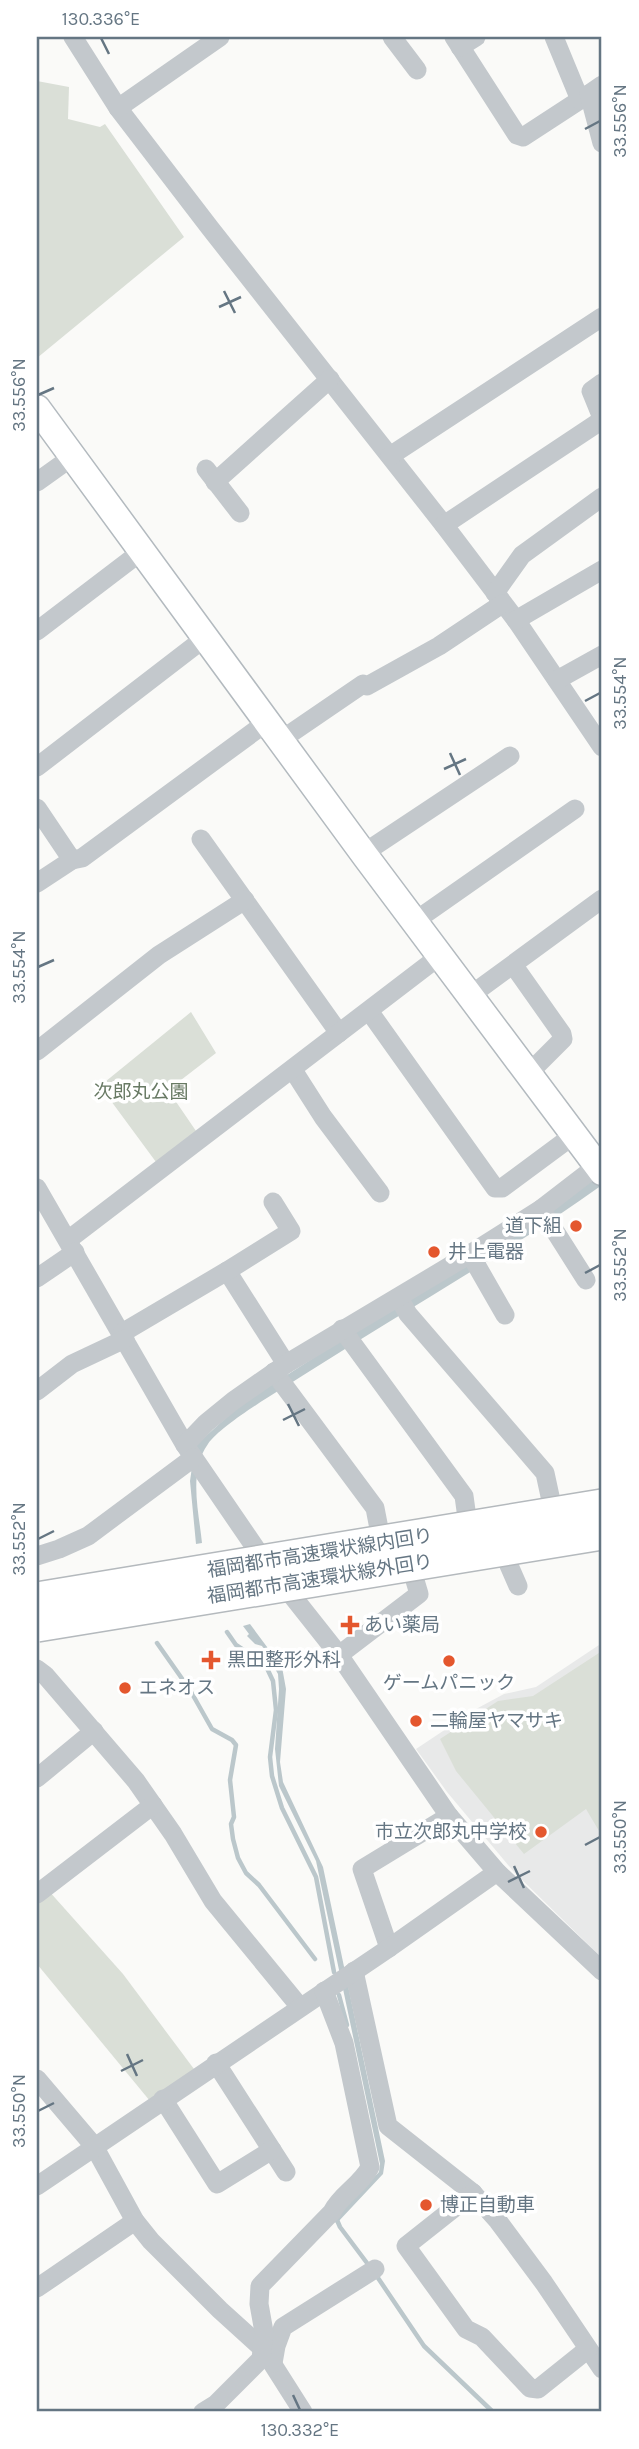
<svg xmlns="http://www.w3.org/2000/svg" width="639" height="2449" font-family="Karla,'Noto Sans JP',sans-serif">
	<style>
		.built { fill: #e8e9e9 }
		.green { fill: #dadfd7 }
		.water { fill: #bbc7cb }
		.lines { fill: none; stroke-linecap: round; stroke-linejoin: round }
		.stream { stroke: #bbc7cb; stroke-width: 4.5 }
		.secondary-casing { stroke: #b3babf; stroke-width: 29 }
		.street { stroke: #c3c8cc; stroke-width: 19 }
		.secondary { stroke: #fff; stroke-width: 26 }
		.highway-bridge-casing { stroke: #b4b9bd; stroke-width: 36; stroke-linecap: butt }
		.highway-bridge { stroke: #fff; stroke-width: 33 }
		.ticks { fill: none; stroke: #657683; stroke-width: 2.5 }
		.poi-dot { fill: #e4572e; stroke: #fff; stroke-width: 2.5 }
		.labels { text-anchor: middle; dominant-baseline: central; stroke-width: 7; stroke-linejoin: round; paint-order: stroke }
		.park-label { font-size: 19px; fill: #687a64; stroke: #fff }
		.poi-label { font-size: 19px; fill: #657683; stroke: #fff; text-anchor: start }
		.street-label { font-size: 19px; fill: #657683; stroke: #fff }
		.neatline { fill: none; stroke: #657683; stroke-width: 2.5 }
		.ticks-label { font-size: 18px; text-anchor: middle; fill: #657683 }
	</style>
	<rect width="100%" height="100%" fill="#fafaf8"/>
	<path class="built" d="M602,1643V1958L514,1872L447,1792L416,1749L476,1709L504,1694L536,1687Z"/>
	<g class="green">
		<path d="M37,81L69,87L68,119L100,127L105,124L184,237L37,358Z"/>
		<path d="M191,1012L216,1053L168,1090L196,1131L156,1162L100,1086Z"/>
		<path d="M602,1651V1836L586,1809L524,1854L456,1771L440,1739L498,1701L533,1696Z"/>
		<path d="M48,1890L123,1974L194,2069L150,2101L37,1964V1897Z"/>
	</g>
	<g class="water">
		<path d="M602,1172V1185C506,1254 402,1312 302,1376C280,1390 222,1424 208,1444C188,1472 199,1512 202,1543L196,1544L190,1481L195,1446L239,1406Z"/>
		<path d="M250,1624L282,1667L286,1689L280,1762L283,1782L323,1867L385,2161L383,2174L337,2223L332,2221L379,2172L380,2164L316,1861L279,1786L275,1749L279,1689L278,1674L262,1646L255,1644L247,1636L249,1634L243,1626Z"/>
	</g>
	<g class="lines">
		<g class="stream">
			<path d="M227,1632L236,1645L265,1664L273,1681L276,1710L270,1757L272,1776L282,1808L316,1877L334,1972"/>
			<path d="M157,1643L190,1690L212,1729L232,1740L236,1745L230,1780L234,1817L231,1824L233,1839L238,1858L246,1873L259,1885L315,1959"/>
			<path d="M339,1995L347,2025"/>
			<path d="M337,2220L340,2227L370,2267"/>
			<path d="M376,2275L424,2346L493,2412"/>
		</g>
		<g class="secondary-casing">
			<path id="secondary" d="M37,408L366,857L602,1172"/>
		</g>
		<g class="street">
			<path d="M73,37L118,108L210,228L444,525L516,620L602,747"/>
			<path d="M392,37L417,70"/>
			<path d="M454,37L517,135L523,137L589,94"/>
			<path d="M554,37L580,100"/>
			<path d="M460,47L476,37"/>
			<path d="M602,85L589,94L602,143"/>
			<path d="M118,108L220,37"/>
			<path d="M602,383L591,391L602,418"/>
			<path d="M390,456L602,317"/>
			<path d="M206,469L240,513"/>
			<path d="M37,482L72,457"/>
			<path d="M215,482L330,379"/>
			<path d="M444,525L602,420"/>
			<path d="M495,593L522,555L602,497"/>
			<path d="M516,620L602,570"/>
			<path d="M37,631L142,551"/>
			<path d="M557,680L602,655"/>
			<path d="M281,740L363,684L367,686L439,646L502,604"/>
			<path d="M37,767L206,637"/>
			<path d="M37,808L72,860"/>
			<path d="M201,839L339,1033"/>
			<path d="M364,853L510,756"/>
			<path d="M37,883L72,860L82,858L267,722"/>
			<path d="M415,921L575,809"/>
			<path d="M514,966L562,1034L563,1039L530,1072"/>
			<path d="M471,995L602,899"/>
			<path d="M369,1011L495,1188H502L575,1134"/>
			<path d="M37,1051L159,955L245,900"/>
			<path d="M293,1070L323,1117L380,1193"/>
			<path d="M37,1188L185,1445L263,1559L339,1655L449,1816L497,1872L602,1971"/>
			<path d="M541,1209L586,1280"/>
			<path d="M68,1240L441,955"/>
			<path d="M470,1254L505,1315"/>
			<path d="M227,1271L286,1364"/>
			<path d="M37,1278L75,1252"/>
			<path d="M399,1298L408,1314L545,1473L553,1510"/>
			<path d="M342,1329L464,1496L468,1525"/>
			<path d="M122,1333L227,1271L291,1231L273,1202"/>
			<path d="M274,1372L375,1508L381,1539"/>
			<path d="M37,1391L72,1364L125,1339"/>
			<path d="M185,1445L206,1423L233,1401L286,1364L470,1254L541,1209L602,1162"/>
			<path d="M504,1554L518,1586"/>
			<path d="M37,1556L59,1549L88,1536L193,1458"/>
			<path d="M339,1655L419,1594L411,1567"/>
			<path d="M37,1669L45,1675L136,1781L173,1834L213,1901L300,2007"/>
			<path d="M37,1778L94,1731"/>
			<path d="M37,1894L153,1805"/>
			<path d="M389,1948L362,1869L449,1816"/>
			<path d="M354,1971L388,2126L473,2193L498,2221L544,2283L602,2369"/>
			<path d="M216,2063L286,2172"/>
			<path d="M37,2079L94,2146L135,2221L151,2241L220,2310L263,2349L303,2412"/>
			<path d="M163,2099L217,2184L272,2150"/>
			<path d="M37,2186L389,1948L497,1872"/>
			<path d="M473,2193L406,2246L466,2329L482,2337L530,2388L538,2389L588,2349"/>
			<path d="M37,2288L135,2221"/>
			<path d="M273,2363L276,2346L283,2327L375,2269"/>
			<path d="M203,2412L216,2404L261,2359L264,2332L259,2304L260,2286L332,2212C341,2194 361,2185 370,2167L344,2043L324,1991"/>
		</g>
		<use href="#secondary" class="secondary"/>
		<g class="highway-bridge-casing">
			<g id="highway-bridge">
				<path d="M37,1599L602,1506"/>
				<path d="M37,1625L602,1533"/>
			</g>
		</g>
		<use href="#highway-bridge" class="highway-bridge"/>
	</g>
	<path class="ticks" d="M101,38L109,54M585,129L600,121M224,291L235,313M219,307L241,297M38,395L54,388M585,701L600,693M450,753L460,775M444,769L466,759M38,967L54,960M585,1273L600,1265M288,1404L299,1426M283,1420L305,1409M38,1539L54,1531M585,1845L600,1837M514,1866L524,1888M508,1882L530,1871M127,2054L137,2076M121,2071L143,2060M38,2111L54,2103M293,2395L300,2410"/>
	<g class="poi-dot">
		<circle cx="576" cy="1226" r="7"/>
		<circle cx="434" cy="1252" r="7"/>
		<path d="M346.5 1614.5h7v7h7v7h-7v7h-7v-7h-7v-7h7z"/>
		<path d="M207.5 1649.5h7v7h7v7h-7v7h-7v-7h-7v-7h7z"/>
		<circle cx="449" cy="1661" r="7"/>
		<circle cx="125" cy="1688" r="7"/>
		<circle cx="416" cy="1721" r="7"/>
		<circle cx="541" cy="1832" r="7"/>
		<circle cx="426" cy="2205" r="7"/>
	</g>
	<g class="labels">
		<g class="park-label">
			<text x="141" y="1092">次郎丸公園</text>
		</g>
		<g class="poi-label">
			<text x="562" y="1226" text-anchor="end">道下組</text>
			<text x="448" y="1252">井上電器</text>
			<text x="364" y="1625">あい薬局</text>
			<text x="227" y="1660">黒田整形外科</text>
			<text x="449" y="1683" text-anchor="middle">ゲームパニック</text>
			<text x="139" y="1688">エネオス</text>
			<text x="430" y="1721">二輪屋ヤマサキ</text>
			<text x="527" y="1832" text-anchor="end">市立次郎丸中学校</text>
			<text x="440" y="2205">博正自動車</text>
		</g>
		<g class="street-label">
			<text transform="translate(320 1553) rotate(-9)">福岡都市高速環状線内回り</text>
			<text transform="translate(320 1579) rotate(-9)">福岡都市高速環状線外回り</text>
		</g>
	</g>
	<rect width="639" height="2449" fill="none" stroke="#ffffff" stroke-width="77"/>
	<rect x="38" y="38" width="562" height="2372" class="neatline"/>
	<g class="ticks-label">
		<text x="101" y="25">130.336°E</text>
		<text transform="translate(620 121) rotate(-90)" y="6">33.556°N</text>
		<text transform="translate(19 395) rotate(-90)" y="6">33.556°N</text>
		<text transform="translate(620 693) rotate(-90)" y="6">33.554°N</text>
		<text transform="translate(19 967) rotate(-90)" y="6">33.554°N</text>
		<text transform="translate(620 1265) rotate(-90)" y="6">33.552°N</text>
		<text transform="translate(19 1539) rotate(-90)" y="6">33.552°N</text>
		<text transform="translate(620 1837) rotate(-90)" y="6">33.550°N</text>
		<text transform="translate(19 2111) rotate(-90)" y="6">33.550°N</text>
		<text x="300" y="2436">130.332°E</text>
	</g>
</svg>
